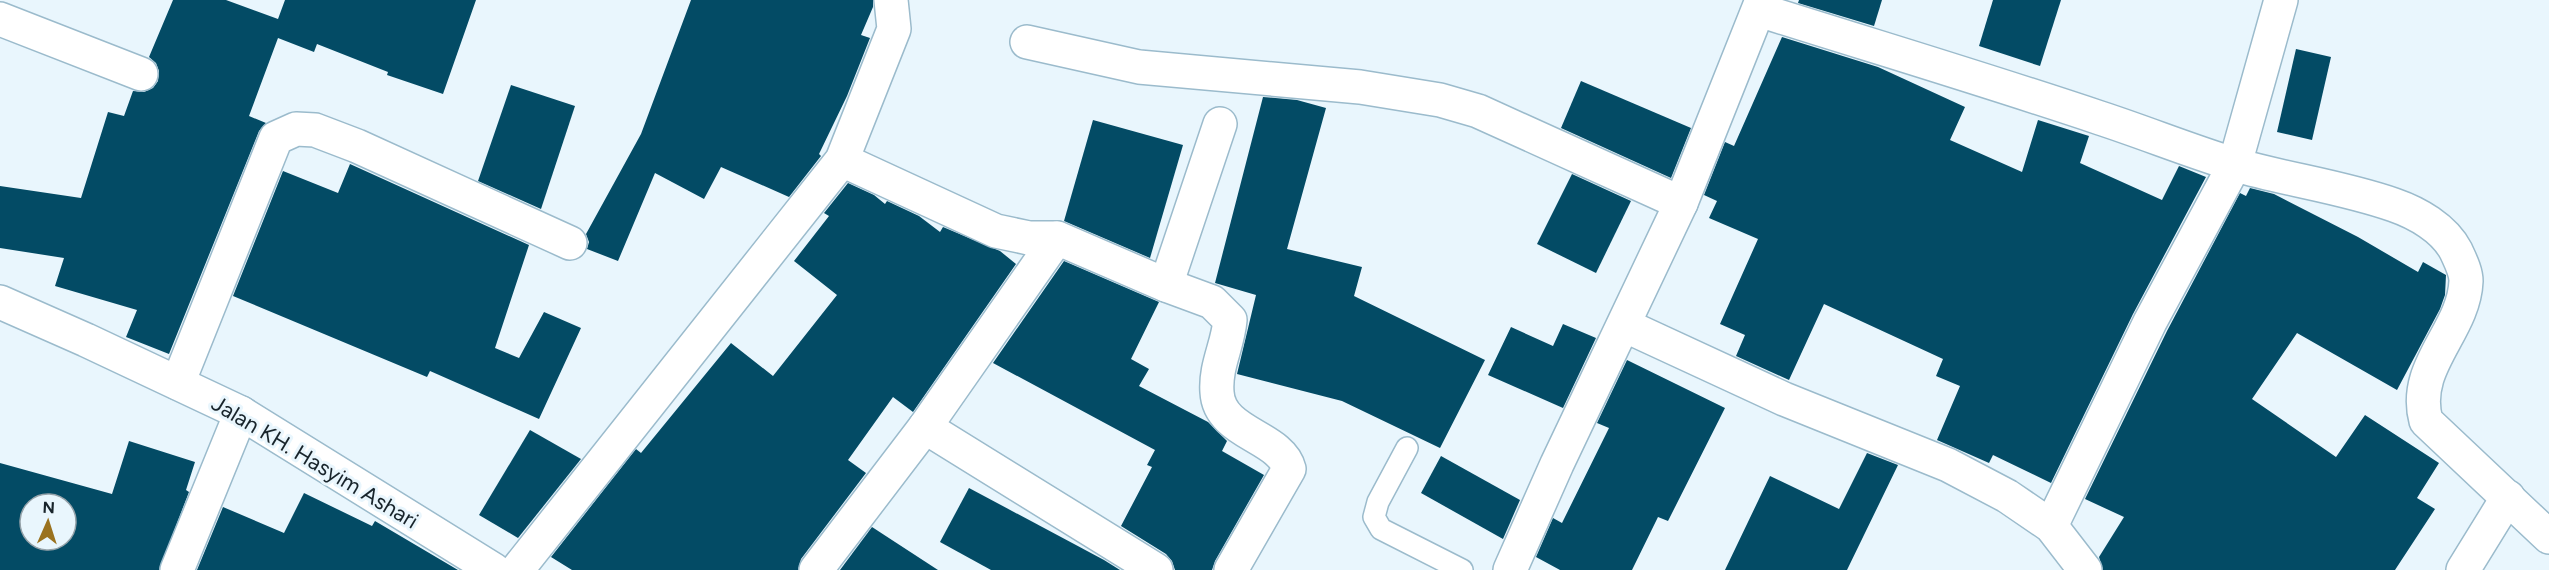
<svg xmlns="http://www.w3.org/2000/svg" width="2549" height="570" font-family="Figtree,sans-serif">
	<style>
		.building { fill: #034b65; fill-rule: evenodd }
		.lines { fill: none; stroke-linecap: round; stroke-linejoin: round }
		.service-casing { stroke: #9bbbcc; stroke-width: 24 }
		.minor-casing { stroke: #9bbbcc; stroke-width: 36 }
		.tertiary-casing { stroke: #9bbbcc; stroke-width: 36 }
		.service { stroke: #fff; stroke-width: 21 }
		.minor { stroke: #fff; stroke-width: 33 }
		.tertiary { stroke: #fff; stroke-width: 33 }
		.labels { text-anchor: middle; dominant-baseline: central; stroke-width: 6; stroke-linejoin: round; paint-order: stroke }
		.street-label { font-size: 22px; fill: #18242b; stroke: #e9f6fd }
	</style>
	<rect width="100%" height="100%" fill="#e9f6fd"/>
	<g class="building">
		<path d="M173,0H226L278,19L285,0H476L443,94L387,75L388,72L317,44L314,52L278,38L249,116L266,123L259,131L169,354L126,337L137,310L55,286L64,258L0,248V186L81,198L108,112L124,116L133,91L144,92L153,88L158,81L159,71L156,63L149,57Z"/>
		<path d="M691,0H873V7L861,35L870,38L847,96L819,154L821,156L789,197L721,167L704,199L655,173L618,261L587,249L589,242L586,234L641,134Z"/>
		<path d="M1799,0H1882L1874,26L1798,3Z"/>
		<path d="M1993,0H2061L2040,66L1979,46Z"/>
		<path d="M1782,37L1878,67L1965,107L1950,140L2022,172L2038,120L2089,136L2080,163L2162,200L2179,166L2206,177L2133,314L2051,483L1993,455L1989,463L1937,440L1960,386L1936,376L1943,359L1824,304L1789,380L1736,356L1745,335L1720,324L1758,239L1709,218L1717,201L1704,195L1725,142L1734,146Z"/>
		<path d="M2296,49L2331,57L2312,140L2277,132Z"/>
		<path d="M1581,81L1691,128L1671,178L1561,128Z"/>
		<path d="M511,85L575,106L541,209L478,181Z"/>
		<path d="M1263,97L1297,100L1326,108L1287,249L1362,267L1354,296L1485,360L1440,448L1342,401L1237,374L1256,295L1215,283Z"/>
		<path d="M1093,120L1183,145L1150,258L1064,221Z"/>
		<path d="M350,164L529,245L495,348L519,358L544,312L581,328L539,419L430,371L427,377L233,296L283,171L338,193Z"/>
		<path d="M1572,174L1631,201L1596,273L1537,244Z"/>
		<path d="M848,183L874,195L885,204L887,201L919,216L940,232L943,227L1000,251L1016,264L913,412L893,397L848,460L866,473L801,559L798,570H572L551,557L636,449L641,453L731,343L773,376L837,295L794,261L829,216L824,213Z"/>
		<path d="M2250,188L2274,194L2358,237L2418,272L2423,262L2446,275L2445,295L2440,309L2397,390L2297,333L2252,399L2336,457L2365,415L2439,463L2417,498L2435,509L2395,570H2103L2099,557L2124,517L2085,499L2167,331L2240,193L2246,196Z"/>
		<path d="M1064,261L1159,302L1131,359L1149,369L1139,386L1208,422L1227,441L1222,451L1264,475L1215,561L1212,570H1175L1172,561L1166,554L1121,526L1152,467L1147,465L1155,450L993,363Z"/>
		<path d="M1563,324L1596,338L1563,408L1488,375L1511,327L1553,346Z"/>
		<path d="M1627,360L1725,408L1668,521L1658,517L1632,570H1560L1536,557L1553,518L1562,523L1609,428L1597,423Z"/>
		<path d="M530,430L581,459L518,538L479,515Z"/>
		<path d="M129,441L195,462L186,490L189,492L159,570H0V463L112,494ZM30,504H66V540H30Z"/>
		<path d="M1867,453L1898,465L1847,570H1725L1770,476L1839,509Z"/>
		<path d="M1441,456L1520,500L1503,539L1421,493Z"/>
		<path d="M969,488L1104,560L1120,570H991L940,542Z"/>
		<path d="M304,493L372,526L375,521L458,570H197L223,507L284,533Z"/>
		<path d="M872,527L938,570H840Z"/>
	</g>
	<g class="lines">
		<g class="service-casing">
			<path id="service" d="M1407,448L1378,502L1374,517L1381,529L1462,570"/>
		</g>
		<g class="minor-casing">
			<g id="minor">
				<path d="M1759,10C1873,46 1987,80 2100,118C2146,133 2190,151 2236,165C2288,180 2343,187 2394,205C2417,213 2444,228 2456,251C2460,260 2466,271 2466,281C2464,332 2411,366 2426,421L2549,537"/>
				<path d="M0,19L141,74"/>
				<path d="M1027,42L1139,67L1360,87L1440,100L1478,111L1681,203"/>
				<path d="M842,160L996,231L1029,238H1057L1166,285L1220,124"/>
				<path d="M1166,285L1212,302L1230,320C1228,345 1215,366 1217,392C1219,434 1281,436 1289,469L1231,570"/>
				<path d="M1624,325L1784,399L1948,465L2007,496L2051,526L2085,570"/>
				<path d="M178,383L276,138L296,129L315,130L357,146L570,243"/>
				<path d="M925,427L1156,570"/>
				<path d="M2051,526L2150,322L2235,164L2281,0"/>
				<path d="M177,570L241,413"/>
				<path d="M517,570L842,160L894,29L891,0"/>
				<path d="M816,570L925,427L1057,238"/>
				<path d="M1510,570L1557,464L1681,203L1762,0"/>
				<path d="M2463,570L2508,497"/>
			</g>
		</g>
		<g class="tertiary-casing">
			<path id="tertiary" d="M0,302L86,340L241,413L494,570"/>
		</g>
		<use href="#service" class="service"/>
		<use href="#minor" class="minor"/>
		<use href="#tertiary" class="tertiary"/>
	</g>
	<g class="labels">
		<g class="street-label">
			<text transform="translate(315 462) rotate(31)">Jalan KH. Hasyim Ashari</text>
		</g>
	</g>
	<g transform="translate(48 522) rotate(3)"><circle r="28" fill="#e9f6fd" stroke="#95a2a9" stroke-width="1.5"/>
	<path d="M0-4.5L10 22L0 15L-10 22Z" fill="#9a721f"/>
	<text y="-9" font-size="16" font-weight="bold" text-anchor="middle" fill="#18242b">N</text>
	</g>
</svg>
